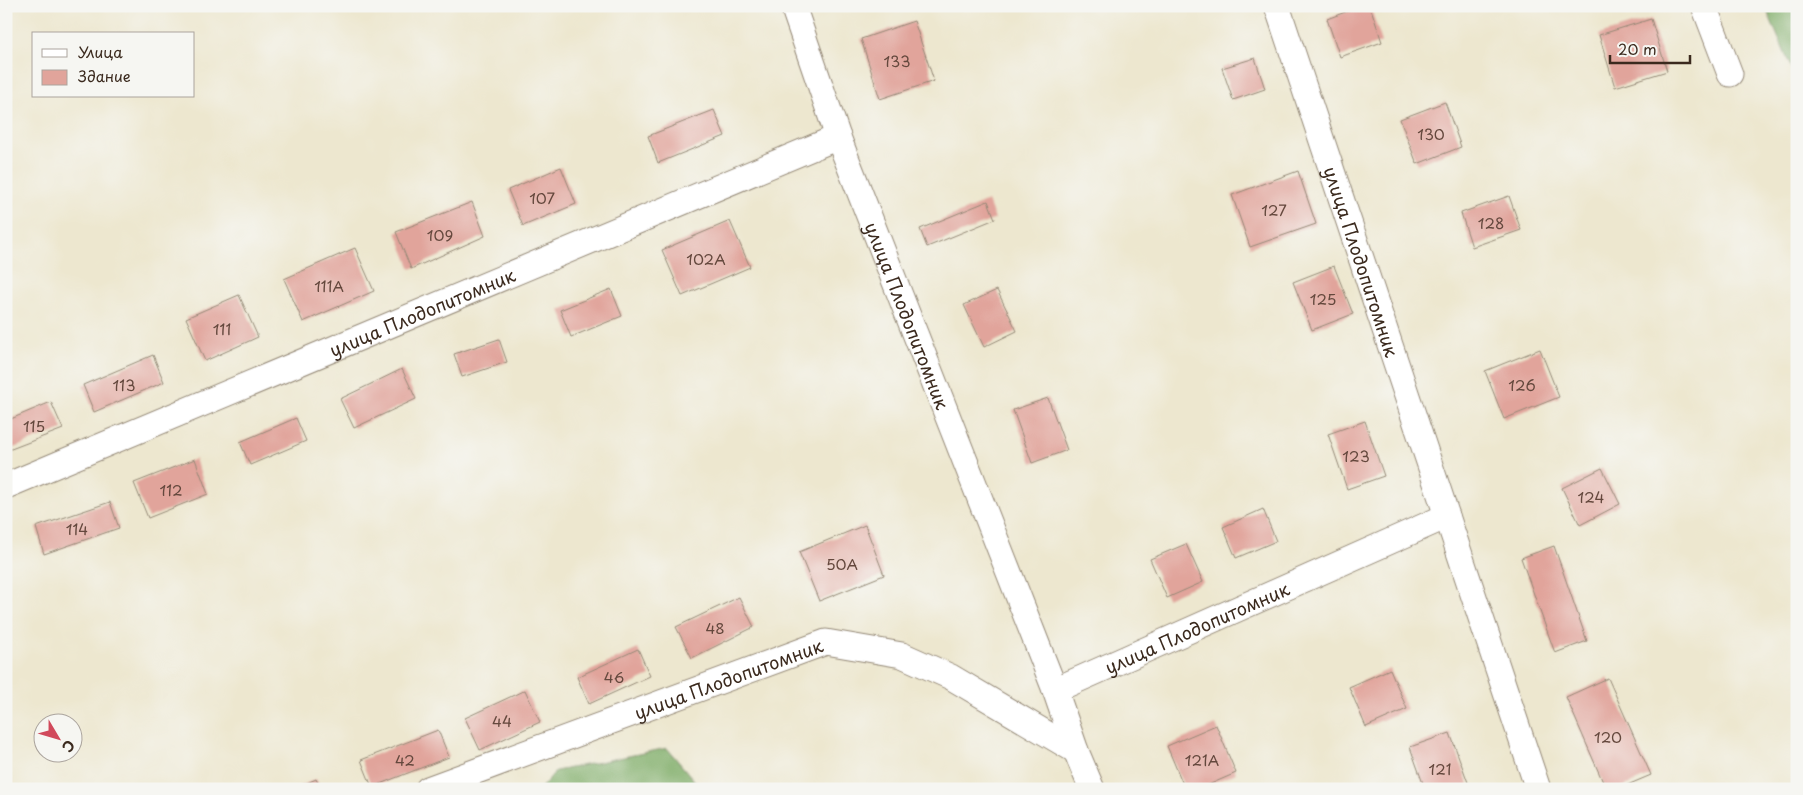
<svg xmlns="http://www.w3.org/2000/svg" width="1803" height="795" font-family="'Playpen Sans',sans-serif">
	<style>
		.forest { fill: #7eac66; stroke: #5c6b42 }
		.building { fill: #e1a49b }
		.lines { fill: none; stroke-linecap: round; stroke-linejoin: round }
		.street-casing { stroke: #948876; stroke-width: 27 }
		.street { stroke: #fff; stroke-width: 25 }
		.labels { text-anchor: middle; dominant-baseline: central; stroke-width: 5; stroke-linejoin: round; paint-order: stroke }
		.number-label { font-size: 15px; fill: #64483d }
		.street-label { font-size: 18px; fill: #3b2a1e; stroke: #f6f6f2 }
	</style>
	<rect width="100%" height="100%" fill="#f6f6f2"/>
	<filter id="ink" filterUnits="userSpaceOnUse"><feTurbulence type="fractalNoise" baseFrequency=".02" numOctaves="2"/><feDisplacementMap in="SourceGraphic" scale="10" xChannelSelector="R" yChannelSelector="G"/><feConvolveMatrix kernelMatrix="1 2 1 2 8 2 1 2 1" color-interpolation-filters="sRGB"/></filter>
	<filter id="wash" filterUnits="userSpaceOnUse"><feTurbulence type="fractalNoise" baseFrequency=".0096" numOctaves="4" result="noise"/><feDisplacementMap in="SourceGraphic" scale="20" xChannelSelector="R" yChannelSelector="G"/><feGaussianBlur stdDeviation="1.12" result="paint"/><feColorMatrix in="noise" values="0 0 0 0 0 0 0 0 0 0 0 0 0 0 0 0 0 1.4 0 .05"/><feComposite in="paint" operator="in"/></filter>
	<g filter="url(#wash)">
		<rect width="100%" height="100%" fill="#ede7cf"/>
		<g class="forest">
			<path d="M1765,6H1797V82Z"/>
			<path d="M667,748L698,785L697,789H540L556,771Z"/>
		</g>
		<g id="blocks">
			<g class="building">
				<path d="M1361,6H1370L1382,42L1340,57L1327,19Z"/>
				<path d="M1651,19L1667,71L1615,87L1599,35Z"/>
				<path d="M914,21L934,81L880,99L861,39Z"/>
				<path d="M1255,58L1265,89L1233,100L1222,68Z"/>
				<path d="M1445,102L1461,147L1417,164L1400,119Z"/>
				<path d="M714,110L725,136L658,163L648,136Z"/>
				<path d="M561,167L576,204L523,226L508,190Z"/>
				<path d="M1298,171L1316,224L1250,247L1232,195Z"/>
				<path d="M1509,196L1521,230L1472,247L1461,213Z"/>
				<path d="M988,201L995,219L927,247L920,229Z"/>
				<path d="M472,202L485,236L411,269L396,232Z"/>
				<path d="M730,221L750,267L682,296L662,250Z"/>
				<path d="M355,248L374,291L303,322L284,279Z"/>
				<path d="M1334,266L1353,314L1312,330L1293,282Z"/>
				<path d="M611,289L622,316L571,337L560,310Z"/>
				<path d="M997,290L1017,331L984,347L964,305Z"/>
				<path d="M239,295L258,337L205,361L186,318Z"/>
				<path d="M499,339L507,362L462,377L454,354Z"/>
				<path d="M1540,349L1559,397L1504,419L1485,371Z"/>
				<path d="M153,355L164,382L94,412L83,385Z"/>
				<path d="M402,369L416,399L354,428L340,399Z"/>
				<path d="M1048,398L1067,450L1032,463L1013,410Z"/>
				<path d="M51,402L63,429L6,451V421Z"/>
				<path d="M296,418L306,441L250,465L240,442Z"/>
				<path d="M1365,421L1384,476L1347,489L1328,434Z"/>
				<path d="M195,459L208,494L148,518L134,483Z"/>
				<path d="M1602,468L1620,504L1580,525L1562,488Z"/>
				<path d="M110,502L119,528L44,554L36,527Z"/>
				<path d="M1263,509L1276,541L1236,558L1223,527Z"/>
				<path d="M865,525L884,575L819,601L799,552Z"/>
				<path d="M1186,544L1203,582L1167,598L1150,559Z"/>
				<path d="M1554,546L1587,641L1555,653L1521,558Z"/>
				<path d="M739,597L754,627L692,658L676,627Z"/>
				<path d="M638,649L650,676L589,704L577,677Z"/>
				<path d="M1390,669L1407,709L1366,727L1349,687Z"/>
				<path d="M1608,678L1651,775L1618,789H1606L1566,697Z"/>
				<path d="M525,690L540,722L480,750L465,718Z"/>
				<path d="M1216,725L1236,773L1199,789H1185L1167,746Z"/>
				<path d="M438,730L449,757L372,787L361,760Z"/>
				<path d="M1450,733L1470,788L1425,789L1410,747Z"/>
				<path d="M316,779L321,789H294Z"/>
			</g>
		</g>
	</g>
	<g filter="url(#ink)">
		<use href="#blocks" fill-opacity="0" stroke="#948876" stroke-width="1"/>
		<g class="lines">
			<g class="street-casing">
				<g id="street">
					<path id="s1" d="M793,6L838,137L1055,690L1076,751L1092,789"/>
					<path id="s2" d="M1277,6L1538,789"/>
					<path d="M1704,6L1730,74"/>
					<path id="s3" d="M6,486L838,137"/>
					<path id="s4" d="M1055,690L1447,516"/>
					<path id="s5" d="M428,789L826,642L902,655L951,677L1076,751"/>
				</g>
			</g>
			<use href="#street" class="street"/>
		</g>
	</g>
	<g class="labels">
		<g class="number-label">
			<text x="897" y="60">133</text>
			<text x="1431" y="133">130</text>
			<text x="542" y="197">107</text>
			<text x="1274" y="209">127</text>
			<text x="1491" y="222">128</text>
			<text x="440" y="234">109</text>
			<text x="706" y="258">102А</text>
			<text x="329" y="285">111А</text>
			<text x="1323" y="298">125</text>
			<text x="222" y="328">111</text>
			<text x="124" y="384">113</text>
			<text x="1522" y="384">126</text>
			<text x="34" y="425">115</text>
			<text x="1356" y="455">123</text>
			<text x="171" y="489">112</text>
			<text x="1591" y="496">124</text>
			<text x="77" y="528">114</text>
			<text x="842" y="563">50А</text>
			<text x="715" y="627">48</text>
			<text x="614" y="676">46</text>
			<text x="502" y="720">44</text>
			<text x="1608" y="736">120</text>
			<text x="405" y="759">42</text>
			<text x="1202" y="759">121А</text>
			<text x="1440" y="768">121</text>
		</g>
		<g class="street-label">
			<text stroke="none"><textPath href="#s2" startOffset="269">улица Плодопитомник</textPath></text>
			<text stroke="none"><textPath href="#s3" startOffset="451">улица Плодопитомник</textPath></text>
			<text stroke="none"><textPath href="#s1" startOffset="330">улица Плодопитомник</textPath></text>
			<text stroke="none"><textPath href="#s4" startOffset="155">улица Плодопитомник</textPath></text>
			<text stroke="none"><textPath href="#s5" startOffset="320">улица Плодопитомник</textPath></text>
		</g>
	</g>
	<rect width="1803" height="795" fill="none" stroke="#f6f6f2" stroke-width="25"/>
	<rect x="32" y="32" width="162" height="65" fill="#f6f6f2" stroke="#aba49d"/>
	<rect x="42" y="49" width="25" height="8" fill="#ffffff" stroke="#aba49d"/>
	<text x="78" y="58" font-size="15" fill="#3b2a1e">Улица</text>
	<rect x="42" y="70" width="25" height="15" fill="#e1a49b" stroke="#aba49d"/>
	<text x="78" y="82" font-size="15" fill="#3b2a1e">Здание</text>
	<g transform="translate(58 738) rotate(128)"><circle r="24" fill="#f6f6f2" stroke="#aba49d"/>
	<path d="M0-4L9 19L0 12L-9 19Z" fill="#d1495b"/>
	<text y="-8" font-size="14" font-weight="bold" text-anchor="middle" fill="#3b2a1e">С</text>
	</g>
	<path d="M1610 55v8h80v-8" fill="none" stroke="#3b2a1e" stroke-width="2.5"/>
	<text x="1618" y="55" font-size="15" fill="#3b2a1e" stroke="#f6f6f2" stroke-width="4" paint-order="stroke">20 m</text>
</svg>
